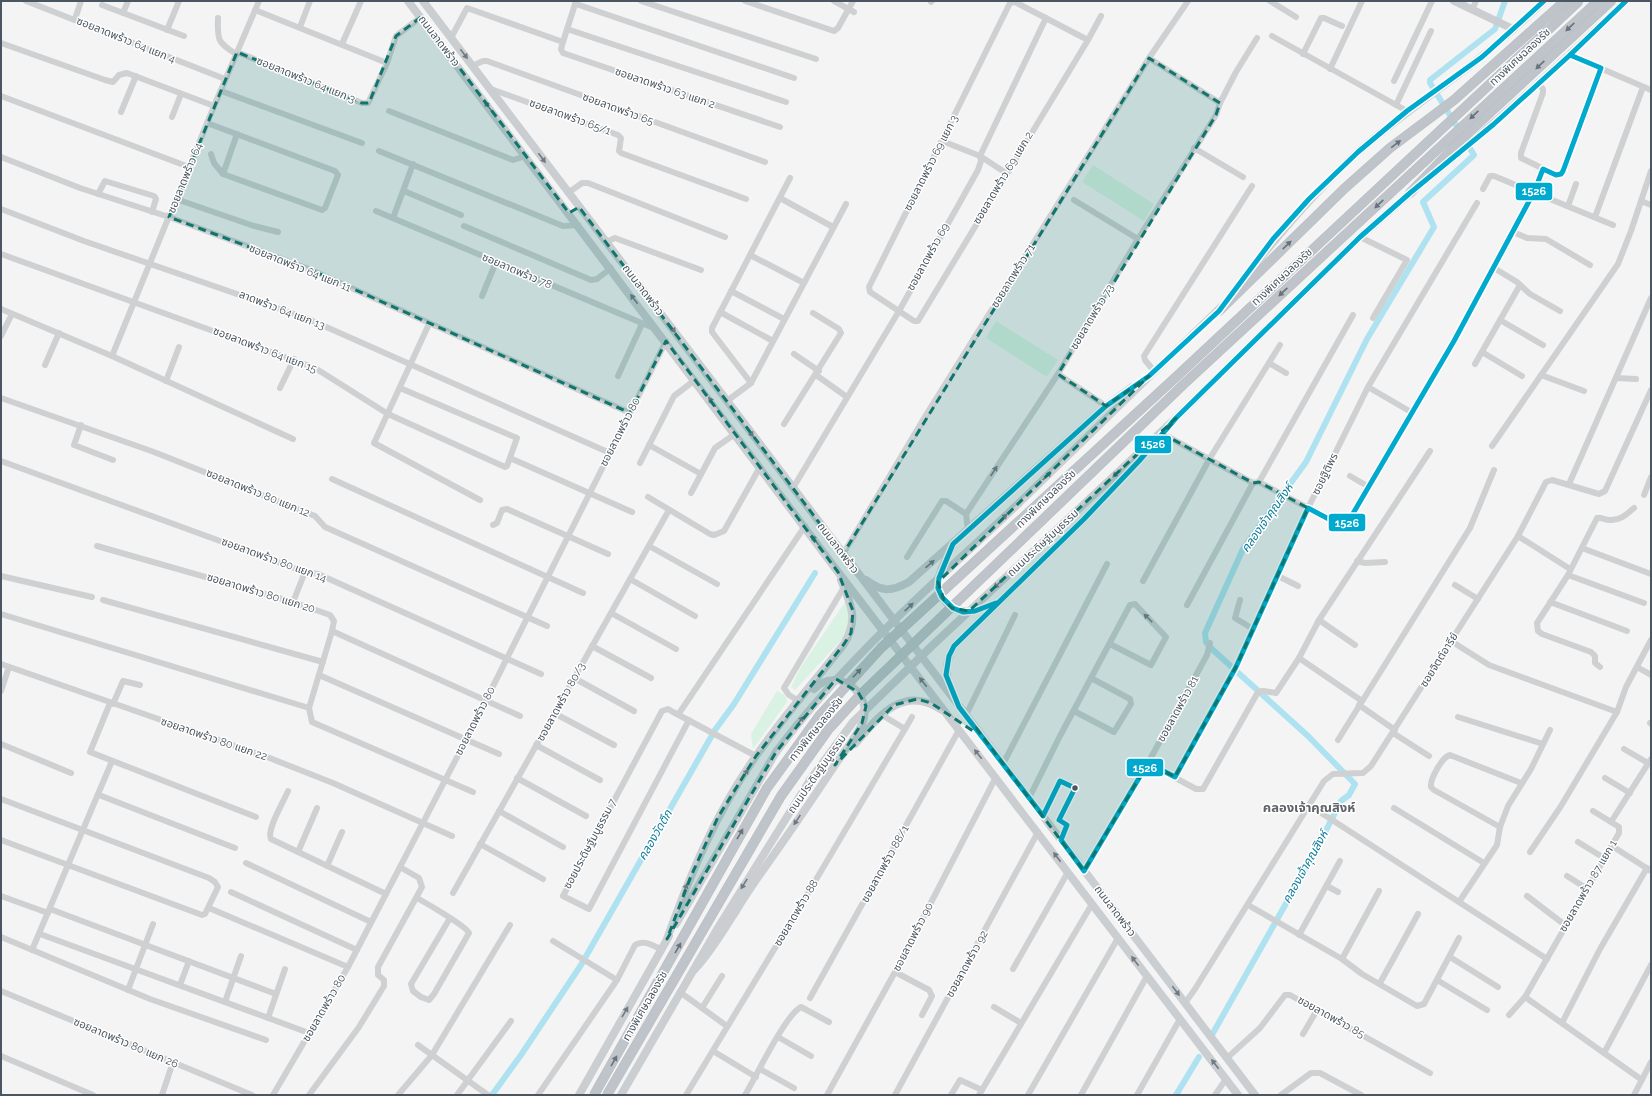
<svg xmlns="http://www.w3.org/2000/svg" width="1652" height="1096" font-family="Raleway,'Noto Sans Thai',sans-serif">
	<style>
		.green { fill: #d9f2e3 }
		.lines { fill: none; stroke-linecap: round; stroke-linejoin: round }
		.canal { stroke: #aee2f0; stroke-width: 6 }
		.highway-casing { stroke: #b9bec3; stroke-width: 10 }
		.minor { stroke: #ced0d2; stroke-width: 6 }
		.major { stroke: #caced1; stroke-width: 8 }
		.highway { stroke: #bec4c9; stroke-width: 9 }
		.highway-bridge-casing { stroke: #b9bec3; stroke-width: 10; stroke-linecap: butt }
		.major-bridge { stroke: #caced1; stroke-width: 8 }
		.highway-bridge { stroke: #bec4c9; stroke-width: 9 }
		.bus-1-casing { stroke: #fff; stroke-width: 8 }
		.bus-1 { stroke: #00a9ce; stroke-width: 5 }
		.oneway { fill: #67727b }
		.oneway2 { fill: #707a83 }
		.oneway3 { fill: #727b83 }
		.marked { fill: #0f766e; fill-opacity: 0.2; stroke: #0f766e; stroke-width: 3; stroke-dasharray: 8 5; stroke-linejoin: round }
		.bus-dot { fill: #4a5661; stroke: #fff; stroke-width: 1.5 }
		.labels { text-anchor: middle; dominant-baseline: central; stroke-width: 3; stroke-linejoin: round; paint-order: stroke }
		.street-label { font-size: 11px; fill: #4a5661; stroke: #fff }
		.water-label { font-size: 12px; font-style: italic; fill: #0c7c9b; stroke: #fff }
		.quarter-label { font-size: 13px; font-weight: bold; fill: #5f6368; stroke: #fff }
		.line-badge { stroke: #fff; stroke-width: 1.5 }
		.badge-label { font-size: 11px; text-anchor: middle; font-weight: bold; fill: #fff }
	</style>
	<rect width="100%" height="100%" fill="#f4f4f4"/>
	<g class="green">
		<path d="M1093,165L1154,204L1144,221L1082,182Z"/>
		<path d="M996,321L1058,360L1047,377L986,338Z"/>
		<path d="M845,602C854,609 848,630 843,638L795,690L791,687L801,667Z"/>
		<path d="M777,691L785,695L787,702L753,749L751,734Z"/>
	</g>
	<g class="lines">
		<g class="canal">
			<path d="M1461,133L1430,83V80L1495,29L1505,1"/>
			<path d="M1213,1033L1315,852L1341,801L1349,795L1355,784L1308,736L1213,650L1206,642L1205,633L1243,549L1306,462L1367,339L1434,227L1423,202L1474,155L1466,142"/>
			<path d="M492,1095L521,1055L581,965L715,730L734,704L815,573"/>
			<path d="M1176,1095L1199,1057"/>
		</g>
		<g class="highway-casing">
			<g id="highway">
				<path d="M1410,193L1470,131L1611,1"/>
				<path d="M1219,311L1345,188L1390,148L1454,100L1565,1"/>
			</g>
		</g>
		<g class="minor">
			<path d="M26,1L225,79"/>
			<path d="M641,1L816,59"/>
			<path d="M745,1L834,31L838,28L853,1"/>
			<path d="M834,1L854,12"/>
			<path d="M1270,1L1296,17"/>
			<path d="M931,2L932,1"/>
			<path d="M576,4L794,78"/>
			<path d="M102,5L184,36"/>
			<path d="M255,10L387,63"/>
			<path d="M1472,10L1476,1"/>
			<path d="M123,13L128,1"/>
			<path d="M218,18C217,40 218,43 236,54"/>
			<path d="M75,19L81,1"/>
			<path d="M300,27L310,1"/>
			<path d="M567,29L786,102"/>
			<path d="M167,30L179,1"/>
			<path d="M1272,36L1407,111"/>
			<path d="M451,38L467,8L563,42L576,1"/>
			<path d="M1088,40L1015,2L1010,3L869,287L870,292L914,321H918L1088,40L1101,16"/>
			<path d="M563,42L561,49L563,53L780,127"/>
			<path d="M1,43L105,80L113,82L119,75L127,73L214,106"/>
			<path d="M342,44L361,1"/>
			<path d="M237,52L362,103H368L387,63L396,36L421,17"/>
			<path d="M1303,54L1321,18H1324L1342,26"/>
			<path d="M1570,55L1651,90"/>
			<path d="M1149,58L1220,103"/>
			<path d="M472,66L483,61H487L765,162"/>
			<path d="M1330,69L1362,1"/>
			<path d="M1394,81L1432,1"/>
			<path d="M1539,84L1543,89V93L1521,153V158L1556,175L1561,174L1601,68"/>
			<path d="M491,89L618,135L621,138L619,151L621,153L746,199"/>
			<path d="M221,91L362,143"/>
			<path d="M1,96L189,167"/>
			<path d="M1396,105L1431,31"/>
			<path d="M389,111L513,160L526,156"/>
			<path d="M121,112L136,76"/>
			<path d="M172,117L181,94"/>
			<path d="M207,123L335,171L338,175L325,208L322,210L223,174L214,163L211,154"/>
			<path d="M942,141L980,156L1006,173"/>
			<path d="M1194,148L1243,177"/>
			<path d="M379,151L563,226L578,225"/>
			<path d="M1,157L80,188L169,217L311,270L630,413"/>
			<path d="M223,174L237,134"/>
			<path d="M1483,189L1490,176H1494L1613,225"/>
			<path d="M404,191L461,215"/>
			<path d="M568,193L582,183H588L725,237"/>
			<path d="M98,194L105,181L154,196L156,199L152,212"/>
			<path d="M780,198L833,227"/>
			<path d="M176,199L254,226L278,232"/>
			<path d="M1074,200L1138,239"/>
			<path d="M1641,201L1651,205"/>
			<path d="M1568,206L1576,184"/>
			<path d="M1,209L84,241L306,318L610,453"/>
			<path d="M376,211L656,329"/>
			<path d="M1595,217L1643,87"/>
			<path d="M393,218L413,164"/>
			<path d="M464,226L591,280L597,279L611,268"/>
			<path d="M1513,232L1527,238L1546,239L1590,265"/>
			<path d="M1360,237L1407,260L1373,318"/>
			<path d="M606,242L615,238L701,270"/>
			<path d="M1,254L315,368L388,414L505,467L507,466L517,438L400,388"/>
			<path d="M750,255L804,283"/>
			<path d="M1494,268L1517,282L1530,294L1560,311"/>
			<path d="M731,291L784,319"/>
			<path d="M482,296L496,262"/>
			<path d="M1,309L112,356L293,439"/>
			<path d="M720,312L773,341"/>
			<path d="M1500,320L1543,345"/>
			<path d="M429,324L374,443L480,500"/>
			<path d="M1,336L12,314"/>
			<path d="M1482,352L1522,376"/>
			<path d="M794,354L819,371"/>
			<path d="M112,356L214,106L259,1"/>
			<path d="M1269,363L1286,373"/>
			<path d="M1475,364L1520,285"/>
			<path d="M45,365L59,333"/>
			<path d="M1154,371L1145,360L1144,356L1252,186"/>
			<path d="M1058,374L1106,406"/>
			<path d="M816,375L847,397"/>
			<path d="M1541,375L1584,391"/>
			<path d="M618,376L642,324"/>
			<path d="M1616,378L1636,379"/>
			<path d="M166,381L179,347"/>
			<path d="M751,383L712,332V328L790,178"/>
			<path d="M1368,387L1411,412"/>
			<path d="M280,388L294,359"/>
			<path d="M1,398L154,452L315,516L325,527L547,626"/>
			<path d="M727,401L751,383L846,204"/>
			<path d="M784,424L841,333L839,329L813,313"/>
			<path d="M81,425L74,445L113,460"/>
			<path d="M1163,434L1253,483L1259,482L1340,525H1345L1358,506L1393,443L1454,341L1534,192L1543,169"/>
			<path d="M649,445L701,474"/>
			<path d="M1492,446L1618,264L1631,231L1651,171"/>
			<path d="M510,458L632,512"/>
			<path d="M1,461L305,572L318,574L541,674"/>
			<path d="M640,463L674,396L695,380"/>
			<path d="M1350,476L1369,487"/>
			<path d="M332,479L583,593"/>
			<path d="M1259,482L1353,315"/>
			<path d="M1569,484L1651,298"/>
			<path d="M793,488L899,311L978,170L981,161L980,156L1046,18"/>
			<path d="M691,493L715,448L735,434"/>
			<path d="M1644,495L1651,477"/>
			<path d="M648,497L710,534L714,535L724,531L760,467"/>
			<path d="M493,525L497,523L502,510L507,509L608,554"/>
			<path d="M968,530L966,514L1058,374L1138,239L1216,115L1220,103L1236,72L1257,38"/>
			<path d="M1518,536L1570,569"/>
			<path d="M97,546L293,602L330,615L334,621L332,631L309,708L312,722L473,792"/>
			<path d="M649,546L717,584"/>
			<path d="M1582,548L1651,574"/>
			<path d="M843,554L926,415L1149,58L1188,1"/>
			<path d="M907,557L942,501H946L966,514"/>
			<path d="M1357,561L1365,563L1385,562"/>
			<path d="M1568,575L1644,603"/>
			<path d="M1,576L92,597"/>
			<path d="M1278,576L1298,586"/>
			<path d="M630,579L695,616"/>
			<path d="M1143,581L1210,458L1280,345"/>
			<path d="M1455,585L1478,599"/>
			<path d="M103,600L323,662"/>
			<path d="M1240,600L1235,618L1253,629"/>
			<path d="M293,602L305,572"/>
			<path d="M1550,602L1627,631"/>
			<path d="M1187,605L1253,483"/>
			<path d="M611,613L676,649"/>
			<path d="M1,614L309,708"/>
			<path d="M1319,620L1355,645"/>
			<path d="M332,631L520,716"/>
			<path d="M1451,641L1489,665L1617,712"/>
			<path d="M592,646L651,678"/>
			<path d="M1299,658L1362,701"/>
			<path d="M1,664L267,757L333,783L452,836"/>
			<path d="M1600,667L1595,663V656L1591,652L1542,634L1538,631L1537,623L1568,575L1597,518C1601,517 1605,520 1610,520C1620,521 1627,514 1634,508"/>
			<path d="M1637,667L1651,675"/>
			<path d="M319,675L499,754"/>
			<path d="M574,678L634,711"/>
			<path d="M1,691L9,667"/>
			<path d="M799,701L789,695L784,688L844,587"/>
			<path d="M110,703L90,752L256,817"/>
			<path d="M113,704L123,681L140,685"/>
			<path d="M1359,705L1395,730"/>
			<path d="M1074,711L1114,732L1131,704L1130,699L1091,678"/>
			<path d="M680,712L805,526"/>
			<path d="M554,713L614,745"/>
			<path d="M966,715L1015,615"/>
			<path d="M1458,717L1543,744"/>
			<path d="M689,720L589,909L563,896L662,711L668,709L673,712L756,756"/>
			<path d="M1650,723L1651,724"/>
			<path d="M905,729L912,717"/>
			<path d="M1393,733L1429,756"/>
			<path d="M1338,740L1470,528L1494,470"/>
			<path d="M1,744L71,773"/>
			<path d="M536,745L600,780"/>
			<path d="M1624,749L1648,763"/>
			<path d="M1148,763L1196,789H1203L1258,692L1263,691L1276,693L1299,658L1319,620L1430,451"/>
			<path d="M1003,764L1107,564"/>
			<path d="M1175,777L1236,667L1308,508L1368,387L1477,203"/>
			<path d="M517,778L586,816"/>
			<path d="M1605,778L1630,793"/>
			<path d="M288,791C284,801 266,830 271,839L386,894"/>
			<path d="M99,795L235,848"/>
			<path d="M1029,798L1060,736L1130,605L1135,604L1166,637L1151,665L1110,644"/>
			<path d="M1,799L209,878L215,882L218,887L205,914L202,915L1,840"/>
			<path d="M1309,805L1547,959"/>
			<path d="M1394,808L1484,863"/>
			<path d="M499,811L563,847"/>
			<path d="M1593,811L1611,822"/>
			<path d="M1500,827L1434,790L1431,787C1430,779 1442,757 1450,755L1521,783"/>
			<path d="M1578,842L1604,858"/>
			<path d="M480,844L543,879"/>
			<path d="M1612,846L1651,871"/>
			<path d="M298,852L317,808"/>
			<path d="M1530,852L1561,806L1617,712L1626,687L1651,640"/>
			<path d="M246,863L371,922"/>
			<path d="M327,866L342,832"/>
			<path d="M1084,871L1148,763L1207,655L1210,643"/>
			<path d="M1567,876L1586,888"/>
			<path d="M1327,886L1338,892"/>
			<path d="M231,892L357,950"/>
			<path d="M453,893L669,510"/>
			<path d="M1,896L48,913"/>
			<path d="M1527,896L1565,925"/>
			<path d="M417,898C426,903 466,926 469,933L434,994L429,1000L421,997L413,991L411,984L450,918"/>
			<path d="M1459,902L1497,845L1500,827L1508,806L1531,769L1550,730"/>
			<path d="M1248,905L1342,959L1362,974L1417,1006L1424,1004L1459,938"/>
			<path d="M209,908L348,967"/>
			<path d="M50,909L276,994"/>
			<path d="M40,934L309,1033"/>
			<path d="M1299,935L1340,861"/>
			<path d="M1,937L150,999L266,1040"/>
			<path d="M32,950L112,761"/>
			<path d="M1450,957L1498,987"/>
			<path d="M1342,959L1379,891"/>
			<path d="M1013,969L1068,872"/>
			<path d="M895,972L929,990L932,996L922,1015"/>
			<path d="M617,980L635,945C644,939 653,946 661,949"/>
			<path d="M1437,980L1487,1010"/>
			<path d="M1380,983L1418,914"/>
			<path d="M180,985L189,961"/>
			<path d="M128,990L153,924"/>
			<path d="M1,991L252,1095"/>
			<path d="M681,993L702,1008L722,976"/>
			<path d="M1525,997L1642,1080"/>
			<path d="M810,998L959,730"/>
			<path d="M225,1002L241,956"/>
			<path d="M1185,1003L1195,989L1324,781L1333,774L1363,773L1371,766L1518,536L1546,482L1552,480L1599,494L1605,491L1651,390"/>
			<path d="M994,1007L1021,1023"/>
			<path d="M702,1008L724,1024"/>
			<path d="M1509,1015L1525,997L1619,833V827L1611,822L1651,759"/>
			<path d="M268,1018L285,969"/>
			<path d="M1562,1023L1600,949L1647,868"/>
			<path d="M1303,1034L1317,1010"/>
			<path d="M778,1037L811,1056"/>
			<path d="M418,1045L488,1095"/>
			<path d="M713,1051L756,1077"/>
			<path d="M1604,1053L1651,965"/>
			<path d="M1,1056L93,1095"/>
			<path d="M1227,1058L1260,1028L1285,995H1290L1430,1073"/>
			<path d="M760,1069L794,1088"/>
			<path d="M162,1095L173,1062"/>
			<path d="M273,1095L348,967L466,740L666,341"/>
			<path d="M309,1095L359,1027L384,986V980L378,975V967L422,887L419,878L400,867"/>
			<path d="M398,1095L432,1055L510,925"/>
			<path d="M457,1095L511,1021"/>
			<path d="M538,1095L617,980L553,941"/>
			<path d="M686,1095L804,900L905,729L882,715"/>
			<path d="M745,1095C756,1077 785,1015 801,1007L829,1022"/>
			<path d="M827,1095L895,972L996,777"/>
			<path d="M895,1095L1038,832"/>
			<path d="M951,1095L960,1080L982,1090"/>
			<path d="M979,1095L1092,904"/>
			<path d="M1028,1095L1118,938"/>
			<path d="M1081,1095L1147,976"/>
			<path d="M1137,1095L1180,1019"/>
			<path d="M1215,1095L1226,1079"/>
			<path d="M1281,1095L1311,1073H1320L1361,1095"/>
			<path d="M1634,1095L1651,1062"/>
		</g>
		<g class="major">
			<path d="M408,1L838,572L1238,1095"/>
			<path d="M423,1L1255,1095"/>
			<path d="M1454,1L1513,29"/>
			<path d="M1432,175C1499,120 1563,62 1626,1"/>
			<path d="M1231,295C1270,244 1310,196 1358,152C1392,122 1429,96 1466,69C1493,48 1519,25 1544,1"/>
			<path d="M1019,503L1222,306"/>
			<path d="M1037,548L1176,418L1360,237L1415,189"/>
			<path d="M951,549C946,559 940,570 938,581C938,587 940,592 942,596C953,618 977,612 994,604"/>
			<path d="M866,580C882,592 891,592 909,582L1106,406L1132,387"/>
			<path d="M953,694C944,677 945,663 954,646L1084,519L1149,449"/>
			<path d="M855,744C879,716 903,684 942,710"/>
			<path d="M676,924L776,752"/>
			<path d="M667,939C690,875 716,812 756,756C783,717 815,681 844,644C859,619 851,605 841,580"/>
			<path d="M694,970C711,952 722,932 736,911C750,887 767,865 782,843C801,816 819,789 837,762C846,750 856,737 862,724C875,694 837,665 814,689"/>
			<path d="M579,1095L669,936"/>
			<path d="M621,1095L719,926L810,780"/>
		</g>
		<use href="#highway" class="highway"/>
		<g class="highway-bridge-casing">
			<g id="highway-bridge">
				<path d="M594,1095L767,788L820,715L881,648L1176,377L1579,1"/>
				<path d="M607,1095L781,796L828,730L859,696L1185,383L1598,1"/>
			</g>
		</g>
		<g class="major-bridge">
			<path d="M776,752C845,659 935,583 1019,503"/>
			<path d="M810,780L853,722L936,642L1037,548"/>
		</g>
		<use href="#highway-bridge" class="highway-bridge"/>
		<g class="bus-1-casing">
			<g id="bus-1">
				<path d="M1570,55L1601,68L1563,171L1561,174L1556,175L1543,169L1534,192L1454,341L1348,522L1345,525H1340L1308,508L1236,667L1175,777L1148,763L1084,871L1061,840L1067,825L1059,820L1075,788L1060,781L1043,816L959,707L946,675L949,656L954,646L1084,519L1139,461L1176,418L1360,237L1410,193L1494,124Z"/>
				<path d="M1570,55L1626,1"/>
				<path d="M996,603L975,611L963,612L953,608L942,597L938,588L939,578L953,544L1106,406L1149,376L1219,311L1273,239L1309,199L1358,152L1407,111L1482,57L1544,1"/>
			</g>
		</g>
		<use href="#bus-1" class="bus-1"/>
	</g>
	<defs><path id="oneway-solid" d="M-6-.8H1V-3.2L6.5 0L1 3.2V.8H-6Z"/></defs>
	<g class="oneway">
		<use href="#oneway-solid" transform="translate(1570 27) rotate(137)"/>
		<use href="#oneway-solid" transform="translate(1540 65) rotate(137)"/>
		<use href="#oneway-solid" transform="translate(1474 115) rotate(137)"/>
		<use href="#oneway-solid" transform="translate(1396 144) rotate(-37)"/>
		<use href="#oneway-solid" transform="translate(1379 204) rotate(137)"/>
		<use href="#oneway-solid" transform="translate(1287 245) rotate(-44)"/>
		<use href="#oneway-solid" transform="translate(1283 292) rotate(137)"/>
		<use href="#oneway-solid" transform="translate(857 673) rotate(-46)"/>
		<use href="#oneway-solid" transform="translate(740 834) rotate(-60)"/>
		<use href="#oneway-solid" transform="translate(678 948) rotate(-60)"/>
		<use href="#oneway-solid" transform="translate(614 1061) rotate(-60)"/>
	</g>
	<g class="oneway2">
		<use href="#oneway-solid" transform="translate(464 54) rotate(53)"/>
		<use href="#oneway-solid" transform="translate(488 106) rotate(-127)"/>
		<use href="#oneway-solid" transform="translate(542 158) rotate(53)"/>
		<use href="#oneway-solid" transform="translate(634 299) rotate(-127)"/>
		<use href="#oneway-solid" transform="translate(672 328) rotate(53)"/>
		<use href="#oneway-solid" transform="translate(712 402) rotate(-127)"/>
		<use href="#oneway-solid" transform="translate(750 432) rotate(53)"/>
		<use href="#oneway-solid" transform="translate(1117 473) rotate(137)"/>
		<use href="#oneway-solid" transform="translate(1047 476) rotate(-44)"/>
		<use href="#oneway-solid" transform="translate(1003 518) rotate(-43)"/>
		<use href="#oneway-solid" transform="translate(815 540) rotate(-126)"/>
		<use href="#oneway-solid" transform="translate(930 564) rotate(-41)"/>
		<use href="#oneway-solid" transform="translate(998 584) rotate(137)"/>
		<use href="#oneway-solid" transform="translate(909 607) rotate(-43)"/>
		<use href="#oneway-solid" transform="translate(923 682) rotate(-128)"/>
		<use href="#oneway-solid" transform="translate(800 721) rotate(-51)"/>
		<use href="#oneway-solid" transform="translate(978 754) rotate(-128)"/>
		<use href="#oneway-solid" transform="translate(745 774) rotate(-58)"/>
		<use href="#oneway-solid" transform="translate(797 820) rotate(124)"/>
		<use href="#oneway-solid" transform="translate(1057 857) rotate(-127)"/>
		<use href="#oneway-solid" transform="translate(744 884) rotate(122)"/>
		<use href="#oneway-solid" transform="translate(685 889) rotate(-69)"/>
		<use href="#oneway-solid" transform="translate(1135 961) rotate(-127)"/>
		<use href="#oneway-solid" transform="translate(1176 991) rotate(53)"/>
		<use href="#oneway-solid" transform="translate(625 1012) rotate(-60)"/>
		<use href="#oneway-solid" transform="translate(1215 1064) rotate(-127)"/>
	</g>
	<g class="oneway3">
		<use href="#oneway-solid" transform="translate(994 471) rotate(-57)"/>
		<use href="#oneway-solid" transform="translate(1148 618) rotate(-135)"/>
	</g>
	<path class="marked" d="M421,17L569,213L579,207L843,554L1149,58L1220,103L1216,115L1058,374L1106,406L1149,376L938,582L944,600L952,608L969,611L1176,418L1163,434L1253,483L1259,482L1308,508L1236,667L1175,777L1148,763L1084,871L976,728L973,731L931,703L917,699L894,705L835,765L862,723L866,706L858,692L836,679L776,752L667,939L691,876L718,817L756,756L844,644L851,633L853,611L838,572L666,341L630,413L311,270L169,217L237,52L362,103H369L396,36Z"/>
	<circle class="bus-dot" cx="1075" cy="788" r="3.5"/>
	<g class="labels">
		<g class="street-label">
			<text transform="translate(126 40) rotate(22)">ซอยลาดพร้าว 64 แยก 4</text>
			<text transform="translate(439 41) rotate(53)">ถนนลาดพร้าว</text>
			<text transform="translate(1520 57) rotate(-43)">ทางพิเศษฉลองรัช</text>
			<text transform="translate(306 80) rotate(22)">ซอยลาดพร้าว 64 แยก 3</text>
			<text transform="translate(665 88) rotate(19)">ซอยลาดพร้าว 63 แยก 2</text>
			<text transform="translate(618 109) rotate(20)">ซอยลาดพร้าว 65</text>
			<text transform="translate(570 117) rotate(20)">ซอยลาดพร้าว 65/1</text>
			<text transform="translate(931 163) rotate(-63)">ซอยลาดพร้าว 69 แยก 3</text>
			<text transform="translate(185 178) rotate(-68)">ซอยลาดพร้าว 64</text>
			<text transform="translate(1003 178) rotate(-59)">ซอยลาดพร้าว 69 แยก 2</text>
			<text transform="translate(928 257) rotate(-61)">ซอยลาดพร้าว 69</text>
			<text transform="translate(300 268) rotate(22)">ซอยลาดพร้าว 64 แยก 11</text>
			<text transform="translate(517 271) rotate(23)">ซอยลาดพร้าว 78</text>
			<text transform="translate(1013 276) rotate(-58)">ซอยลาดพร้าว 71</text>
			<text transform="translate(1282 277) rotate(-43)">ทางพิเศษฉลองรัช</text>
			<text transform="translate(643 290) rotate(53)">ถนนลาดพร้าว</text>
			<text transform="translate(282 310) rotate(21)">ลาดพร้าว 64 แยก 13</text>
			<text transform="translate(1092 317) rotate(-59)">ซอยลาดพร้าว 73</text>
			<text transform="translate(265 350) rotate(21)">ซอยลาดพร้าว 64 แยก 15</text>
			<text transform="translate(620 432) rotate(-63)">ซอยลาดพร้าว 80</text>
			<text transform="translate(1325 474) rotate(-64)">ซอยฐิติพร</text>
			<text transform="translate(258 493) rotate(22)">ซอยลาดพร้าว 80 แยก 12</text>
			<text transform="translate(1046 499) rotate(-44)">ทางพิเศษฉลองรัช</text>
			<text transform="translate(1043 543) rotate(-43)">ถนนประดิษฐ์มนูธรรม</text>
			<text transform="translate(838 548) rotate(53)">ถนนลาดพร้าว</text>
			<text transform="translate(274 560) rotate(20)">ซอยลาดพร้าว 80 แยก 14</text>
			<text transform="translate(261 593) rotate(17)">ซอยลาดพร้าว 80 แยก 20</text>
			<text transform="translate(1439 660) rotate(-58)">ซอยจิตต์อารีย์</text>
			<text transform="translate(561 702) rotate(-61)">ซอยลาดพร้าว 80/3</text>
			<text transform="translate(1178 709) rotate(-61)">ซอยลาดพร้าว 81</text>
			<text transform="translate(475 721) rotate(-63)">ซอยลาดพร้าว 80</text>
			<text transform="translate(816 729) rotate(-51)">ทางพิเศษฉลองรัช</text>
			<text transform="translate(214 739) rotate(19)">ซอยลาดพร้าว 80 แยก 22</text>
			<text transform="translate(817 774) rotate(-55)">ถนนประดิษฐ์มนูธรรม</text>
			<text transform="translate(590 844) rotate(-62)">ซอยประดิษฐ์มนูธรรม 7</text>
			<text transform="translate(885 864) rotate(-61)">ซอยลาดพร้าว 88/1</text>
			<text transform="translate(1588 886) rotate(-60)">ซอยลาดพร้าว 87 แยก 1</text>
			<text transform="translate(1115 911) rotate(53)">ถนนลาดพร้าว</text>
			<text transform="translate(796 913) rotate(-59)">ซอยลาดพร้าว 88</text>
			<text transform="translate(913 937) rotate(-63)">ซอยลาดพร้าว 90</text>
			<text transform="translate(967 964) rotate(-61)">ซอยลาดพร้าว 92</text>
			<text transform="translate(645 1006) rotate(-60)">ทางพิเศษฉลองรัช</text>
			<text transform="translate(324 1008) rotate(-60)">ซอยลาดพร้าว 80</text>
			<text transform="translate(1331 1017) rotate(29)">ซอยลาดพร้าว 85</text>
			<text transform="translate(126 1043) rotate(23)">ซอยลาดพร้าว 80 แยก 26</text>
		</g>
		<g class="water-label">
			<text transform="translate(1267 518) rotate(-55)">คลองเจ้าคุณสิงห์</text>
			<text transform="translate(655 835) rotate(-60)">คลองวัดตึก</text>
			<text transform="translate(1305 867) rotate(-61)">คลองเจ้าคุณสิงห์</text>
		</g>
		<g class="quarter-label">
			<text x="1309" y="807">คลองเจ้าคุณสิงห์</text>
		</g>
	</g>
	<g class="line-badge">
		<rect x="1515" y="182" width="38" height="19" rx="4" fill="#00a9ce"/>
		<rect x="1134" y="435" width="38" height="19" rx="4" fill="#00a9ce"/>
		<rect x="1328" y="513" width="38" height="19" rx="4" fill="#00a9ce"/>
		<rect x="1126" y="758" width="38" height="19" rx="4" fill="#00a9ce"/>
	</g>
	<g class="badge-label">
		<text x="1534" y="195">1526</text>
		<text x="1153" y="448">1526</text>
		<text x="1347" y="527">1526</text>
		<text x="1145" y="772">1526</text>
	</g>
	<rect width="1652" height="1096" fill="none" stroke="#4a5661" stroke-width="4"/>
</svg>
